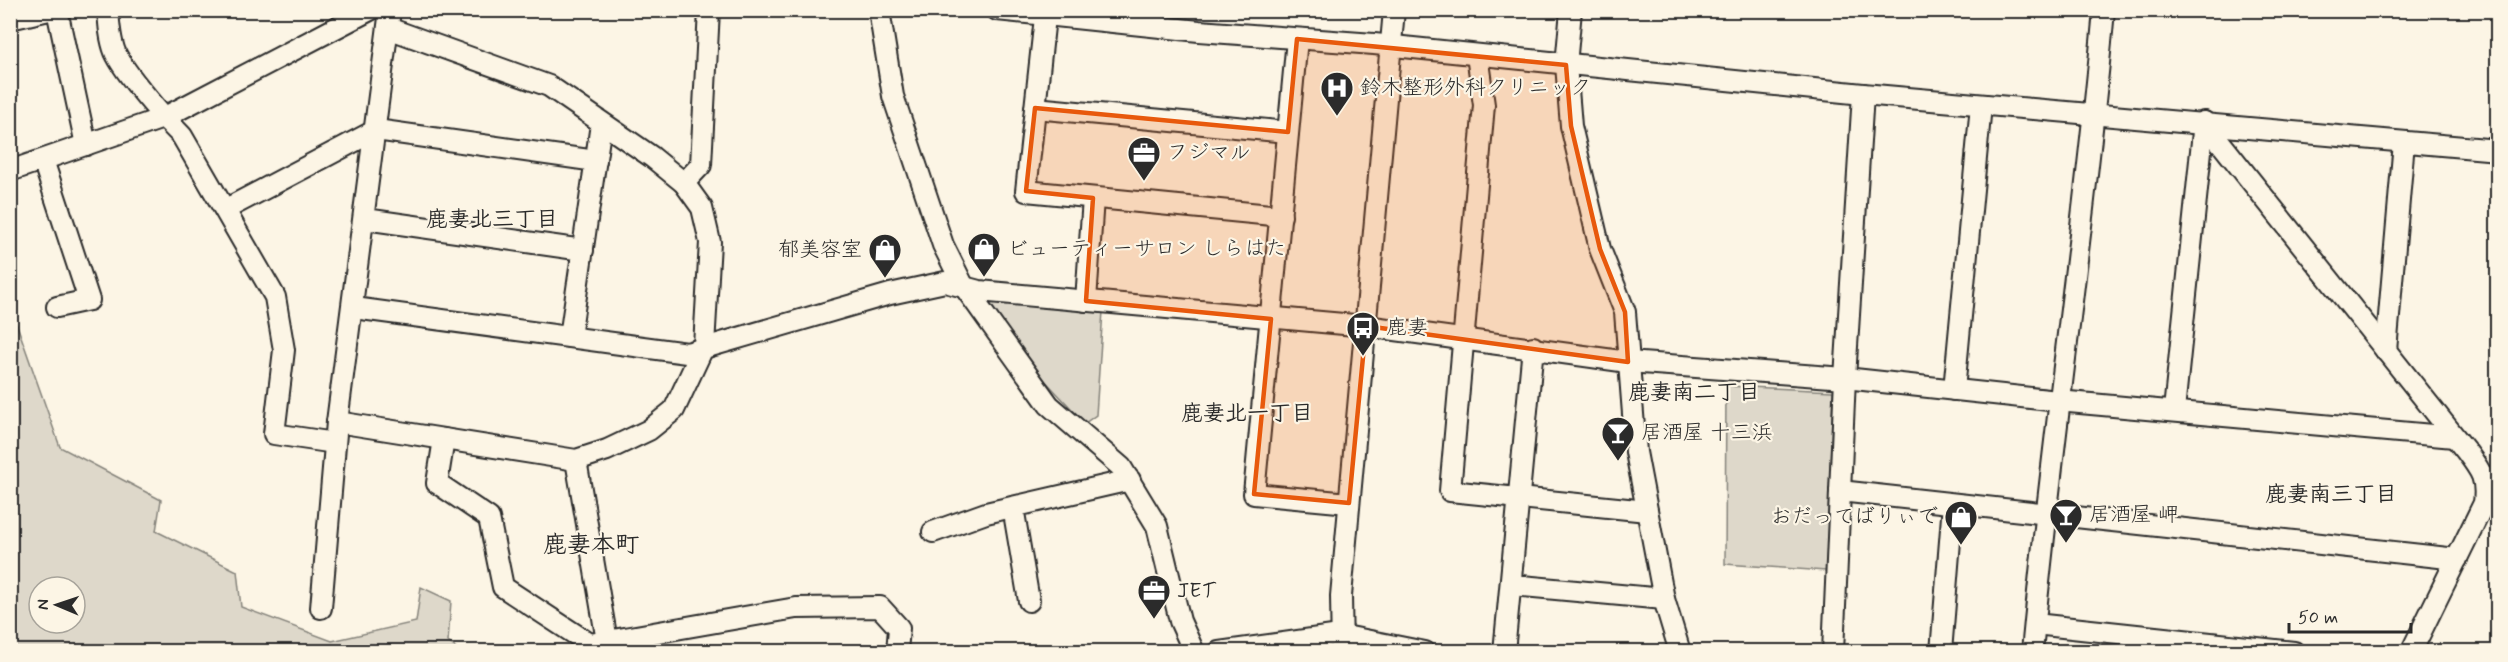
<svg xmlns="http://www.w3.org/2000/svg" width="2508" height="662" font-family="Mynerve,'Klee One',sans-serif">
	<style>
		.green { fill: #ded8ca; stroke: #84827a; stroke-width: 1.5; fill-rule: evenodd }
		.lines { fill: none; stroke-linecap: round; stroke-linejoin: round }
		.minor-casing { stroke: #2b2b2b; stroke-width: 24 }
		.minor { stroke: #fcf5e5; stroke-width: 20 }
		.marked { fill: #e8590c; fill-opacity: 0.2; stroke: #e8590c; stroke-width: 4.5; stroke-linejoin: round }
		.labels { text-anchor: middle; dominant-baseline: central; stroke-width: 4.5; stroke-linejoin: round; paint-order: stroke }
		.poi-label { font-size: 21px; fill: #2b2b2b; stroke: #fcf5e5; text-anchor: start }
		.neighbourhood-label { font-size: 22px; font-weight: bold; fill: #2b2b2b; stroke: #fcf5e5 }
		.quarter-label { font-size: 24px; font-weight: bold; fill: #2b2b2b; stroke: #fcf5e5 }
	</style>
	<rect width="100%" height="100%" fill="#fcf5e5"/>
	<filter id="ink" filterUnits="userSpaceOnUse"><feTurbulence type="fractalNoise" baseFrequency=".0167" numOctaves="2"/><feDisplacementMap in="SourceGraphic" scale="12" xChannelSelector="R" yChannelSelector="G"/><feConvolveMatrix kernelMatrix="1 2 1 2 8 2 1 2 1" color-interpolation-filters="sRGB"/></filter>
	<g filter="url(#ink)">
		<g class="green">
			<path d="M982,298L1103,311L1096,415L1085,423L1036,371Z"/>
			<path d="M11,308L60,447L161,500L156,531L237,571L241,607L332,641L416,622L421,587L451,601L448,642L460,651H11ZM39,587H75V623H39Z"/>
			<path d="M1726,386L1833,391L1826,571L1725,564Z"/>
		</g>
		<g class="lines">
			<g class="minor-casing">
				<g id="minor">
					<path d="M57,10L86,145"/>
					<path d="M108,10C109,25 110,39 115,52C125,74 164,118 182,136L275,297L284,350L274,434L335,443"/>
					<path d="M879,10L893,96L943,245L963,285L1049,405L1121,467L1157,526L1180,621L1194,652"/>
					<path d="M997,10L1199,31L1374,44L1863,94L2498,150"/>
					<path d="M1571,10L1566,65L1571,126L1600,249L1625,312L1636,452L1664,599L1680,652"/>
					<path d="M1045,17L1026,191L1281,216"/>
					<path d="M10,19L49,10"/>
					<path d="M1297,39L1254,494L1349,503"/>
					<path d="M1477,55L1484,105L1450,491L1647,511"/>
					<path d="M1035,108L1288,132"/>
					<path d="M2204,122L2466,451C2481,471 2487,478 2484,503L2411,652"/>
					<path d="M43,160L89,300L57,307"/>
					<path d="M10,171L163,118L370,10"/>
					<path d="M684,183L701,165L709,10"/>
					<path d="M226,209L376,130L596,161"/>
					<path d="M365,219L583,250"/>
					<path d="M1086,301L1093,198"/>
					<path d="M354,308L687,353L890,294L945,282L979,291L1366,326L1628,362L1845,378L2058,401L2454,437"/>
					<path d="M570,337L601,124"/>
					<path d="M2386,351L2404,142"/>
					<path d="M1954,390L1981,105"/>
					<path d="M2174,410L2204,122"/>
					<path d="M337,422L576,460L607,450L649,430L674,410L704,346L710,242L702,208L684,183L652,157L549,86L388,28"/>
					<path d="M444,439L437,483L489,518L503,587L590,644L796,608L880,607L899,628L897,652"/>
					<path d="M576,460L607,641"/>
					<path d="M1840,491L2457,559"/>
					<path d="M1013,507L1029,601"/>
					<path d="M933,532L986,513L1130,480"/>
					<path d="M1511,585L1664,599"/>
					<path d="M321,608L337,422L390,10"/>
					<path d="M2035,624L2294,652"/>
					<path d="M1219,652L1340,635L1425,652"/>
					<path d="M1342,652L1341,596L1394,10"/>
					<path d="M1504,652L1533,347"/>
					<path d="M1833,652L1845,378L1863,94"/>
					<path d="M1941,652L1953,504"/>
					<path d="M2032,652C2052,437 2085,225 2104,10"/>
				</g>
			</g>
			<use href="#minor" class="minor"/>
		</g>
	</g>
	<path class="marked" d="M1297,39L1566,65L1571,126L1600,249L1625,312L1628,362L1366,326L1349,503L1254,494L1271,319L1086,301L1093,198L1026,191L1035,108L1288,132Z"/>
	<defs>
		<g id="hospital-pin" transform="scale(1.725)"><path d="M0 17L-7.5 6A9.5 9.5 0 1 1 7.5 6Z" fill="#2b2b2b" stroke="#fcf5e5"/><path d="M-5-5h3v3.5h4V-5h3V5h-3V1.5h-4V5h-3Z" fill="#fff"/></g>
		<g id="office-pin" transform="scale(1.725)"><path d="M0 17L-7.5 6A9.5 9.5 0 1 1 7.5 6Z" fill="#2b2b2b" stroke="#fcf5e5"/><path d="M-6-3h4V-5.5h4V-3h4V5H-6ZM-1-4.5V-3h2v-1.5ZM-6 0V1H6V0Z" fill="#fff"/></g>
		<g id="shop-pin" transform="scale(1.725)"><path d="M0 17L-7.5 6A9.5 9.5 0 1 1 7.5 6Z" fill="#2b2b2b" stroke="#fcf5e5"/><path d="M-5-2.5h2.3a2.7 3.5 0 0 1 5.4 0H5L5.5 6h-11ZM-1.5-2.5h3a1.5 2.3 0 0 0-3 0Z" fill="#fff"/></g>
		<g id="bus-pin" transform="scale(1.725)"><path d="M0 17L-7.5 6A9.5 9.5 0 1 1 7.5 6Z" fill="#2b2b2b" stroke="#fcf5e5"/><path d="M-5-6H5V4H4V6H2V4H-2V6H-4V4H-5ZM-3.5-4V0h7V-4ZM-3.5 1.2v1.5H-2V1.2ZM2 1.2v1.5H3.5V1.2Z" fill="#fff"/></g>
		<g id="bar-pin" transform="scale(1.725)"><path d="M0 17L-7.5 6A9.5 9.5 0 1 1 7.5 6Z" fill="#2b2b2b" stroke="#fcf5e5"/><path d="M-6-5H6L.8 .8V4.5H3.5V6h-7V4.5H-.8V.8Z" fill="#fff"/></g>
	</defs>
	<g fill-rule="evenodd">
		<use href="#hospital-pin" x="1337" y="88"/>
		<use href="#office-pin" x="1144" y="153"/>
		<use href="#shop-pin" x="984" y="249"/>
		<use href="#shop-pin" x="885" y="250"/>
		<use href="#bus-pin" x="1363" y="328"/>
		<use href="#bar-pin" x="1618" y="433"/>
		<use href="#bar-pin" x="2066" y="515"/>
		<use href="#shop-pin" x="1961" y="517"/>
		<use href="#office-pin" x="1154" y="591"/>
	</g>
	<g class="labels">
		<g class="poi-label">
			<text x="1360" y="88">鈴木整形外科クリニック</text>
			<text x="1167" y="153">フジマル</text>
			<text x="1007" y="249">ビューティーサロン しらはた</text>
			<text x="862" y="250" text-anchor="end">郁美容室</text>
			<text x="1386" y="328">鹿妻</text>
			<text x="1641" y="433">居酒屋 十三浜</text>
			<text x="2089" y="515">居酒屋 岬</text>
			<text x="1938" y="517" text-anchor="end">おだってばりぃで</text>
			<text x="1177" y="591">JET</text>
		</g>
		<g class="neighbourhood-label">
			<text x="492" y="220">鹿妻北三丁目</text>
			<text x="1694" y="393">鹿妻南二丁目</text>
			<text x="1247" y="414">鹿妻北一丁目</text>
			<text x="2331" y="495">鹿妻南三丁目</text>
		</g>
		<g class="quarter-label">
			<text x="591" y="545">鹿妻本町</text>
		</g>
	</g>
	<rect width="2508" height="662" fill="none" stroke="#fcf5e5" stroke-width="36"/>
	<rect x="18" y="18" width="2472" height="626" fill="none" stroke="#2b2b2b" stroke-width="2" filter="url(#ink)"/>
	<g transform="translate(57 605) rotate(272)"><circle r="28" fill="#fcf5e5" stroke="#a8a49b" stroke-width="1.5"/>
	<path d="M0-4.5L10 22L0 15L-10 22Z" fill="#2b2b2b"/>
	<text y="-9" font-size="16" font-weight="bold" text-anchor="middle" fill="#2b2b2b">N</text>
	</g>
	<path d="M2289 623v9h122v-9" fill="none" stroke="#2b2b2b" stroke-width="3"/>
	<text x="2298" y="623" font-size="18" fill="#2b2b2b" stroke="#fcf5e5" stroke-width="4.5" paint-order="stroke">50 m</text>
</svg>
